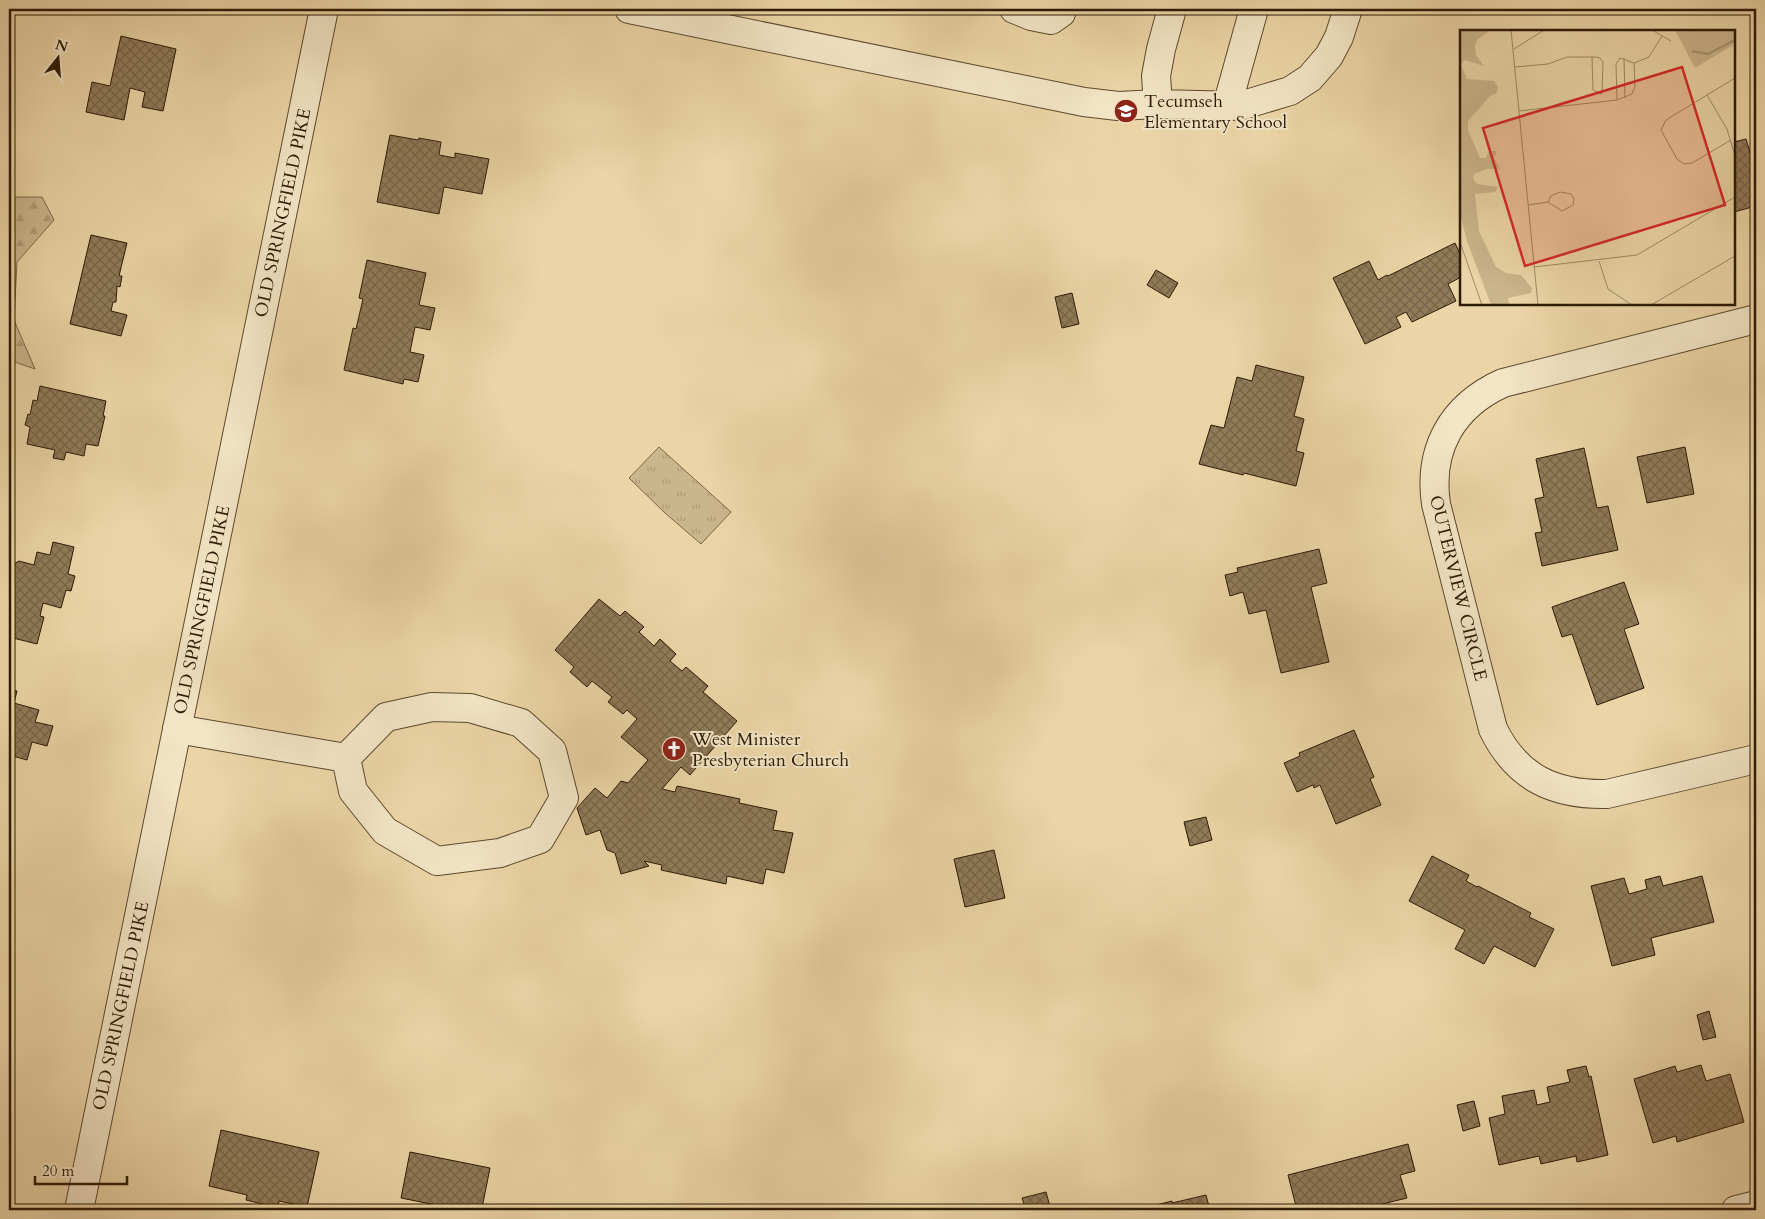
<svg xmlns="http://www.w3.org/2000/svg" width="1765" height="1219" font-family="Cardo,serif">
	<style>
		.forest { fill: url(#forest-firs); stroke: #7c6848 }
		.park { fill: url(#park-tufts); stroke: #7c6848 }
		.building { fill: url(#building-cross-hatch); stroke: #2d1a05 }
		.lines { fill: none; stroke-linecap: round; stroke-linejoin: round }
		.minor-casing { stroke: #5c492d; stroke-width: 30 }
		.minor { stroke: #f2e4c5; stroke-width: 28 }
		.labels { text-anchor: middle; dominant-baseline: central; stroke-width: 4; stroke-linejoin: round; paint-order: stroke }
		.poi-label { font-size: 18px; fill: #2d1a05; stroke: #f2e4c5; text-anchor: start }
		.street-label { font-size: 18px; fill: #2d1a05; stroke: #f2e4c5 }
		.inset-river { fill: none; stroke: #aa956f; stroke-width: 2.5 }
		.inset-road { fill: none; stroke: #9f8a66; stroke-width: 1 }
		.view { fill: #d62828; fill-opacity: 0.15; stroke: #d62828; stroke-width: 2.5 }
		.inset-edge { fill: none; stroke: #2d1a05; stroke-width: 2.5 }
	</style>
	<defs>
		<pattern id="forest-firs" width="22" height="20" patternUnits="userSpaceOnUse" patternTransform="scale(1.25)"><rect width="22" height="20" fill="#cbb58b"/><path d="M5 1l3.5 6h-7zM16 11l3.5 6h-7z" fill="#af9b76"/></pattern>
		<pattern id="park-tufts" width="24" height="20" patternUnits="userSpaceOnUse" patternTransform="scale(1.25)"><rect width="24" height="20" fill="#cbb58b"/><path d="M3 7l-1-3M5 7V3M7 7l1-3M15 17l-1-3M17 17v-4M19 17l1-3" fill="none" stroke="#af9b76"/></pattern>
		<pattern id="building-cross-hatch" width="8" height="8" patternUnits="userSpaceOnUse" patternTransform="scale(1.25)"><rect width="8" height="8" fill="#907b59"/><path d="M0 0l8 8M0 8l8-8" fill="none" stroke="#766448"/></pattern>
	</defs>
	<rect width="100%" height="100%" fill="#ebd5a6"/>
	<filter id="stains"><feTurbulence type="fractalNoise" baseFrequency=".004" numOctaves="4"/><feColorMatrix values="0 0 0 0 .2 0 0 0 0 .09 0 0 0 0 .02 0 0 0 .5 -.17"/></filter>
	<radialGradient id="worn" r=".72"><stop offset=".6" stop-color="#630" stop-opacity="0"/><stop offset="1" stop-color="#630" stop-opacity=".3"/></radialGradient>
	<path class="forest" d="M9,197H42L54,220L17,262L14,320L35,369L9,360Z"/>
	<path class="park" d="M659,447L731,512L701,544L665,513L629,478Z"/>
	<g class="building">
		<path d="M121,36L176,49L163,111L142,107L145,92L130,88L124,120L86,112L92,82L110,86Z"/>
		<path d="M390,135L418,140L419,138L441,142L439,155L455,158V153L489,159L482,194L444,187L439,214L377,202Z"/>
		<path d="M1746,139L1753,162L1756,161V206L1734,212V142Z"/>
		<path d="M91,235L127,243L119,276H122L120,287L117,286L116,302H113L111,311L127,315L121,336L70,324Z"/>
		<path d="M1455,243L1461,256V277L1448,284L1456,301L1412,322L1406,312L1396,317L1401,327L1365,344L1333,278L1369,261L1378,280L1387,275L1388,276Z"/>
		<path d="M367,260L426,273L419,305L435,308L430,330L415,327L410,352L424,355L418,382L404,379L403,384L344,370L353,328L356,329L363,299L359,298Z"/>
		<path d="M1156,270L1178,283L1169,298L1147,285Z"/>
		<path d="M1072,293L1079,324L1062,328L1055,297Z"/>
		<path d="M1256,365L1304,377L1294,416L1304,419L1296,451L1304,453L1296,486L1244,473L1243,475L1199,464L1211,425L1224,428L1237,377L1252,381Z"/>
		<path d="M40,386L106,401L103,416H105L98,446L86,444L84,456L66,452L64,460L53,458L55,450L27,444L30,427L25,425L28,414L30,415L33,400L37,401Z"/>
		<path d="M1685,447L1694,494L1647,503L1637,457Z"/>
		<path d="M1584,448L1597,508L1608,506L1618,550L1542,566L1535,533L1542,532L1535,499L1544,497L1536,459Z"/>
		<path d="M53,542L74,547L68,574L75,576L71,591L66,590L61,608L43,603L40,616L44,617L37,644L9,637V594H11L13,583L9,576L12,565L19,561L34,565L37,552L50,555Z"/>
		<path d="M1319,549L1327,583L1311,587L1329,662L1281,673L1266,610L1249,614L1243,592L1230,596L1225,575L1238,572L1237,568Z"/>
		<path d="M1624,582L1639,624L1624,629L1644,688L1597,705L1572,634L1562,637L1552,607Z"/>
		<path d="M599,599L620,616L625,611L644,627L639,632L654,646L660,639L676,654L670,661L682,671L686,667L708,686L703,692L737,721L690,775L681,767L662,789L675,792L677,786L740,799L739,803L777,811L773,830L793,833L784,873L766,869L763,884L727,876L726,884L661,870L662,865L644,861L649,866L621,874L615,853L607,850L600,830L586,835L577,808L595,788L607,798L621,781L628,783L648,760L621,737L637,719L627,710L623,714L608,702L612,697L592,681L587,687L570,672L574,667L555,650Z"/>
		<path d="M9,689L17,691L14,703L39,710L35,722L53,726L47,746L32,742L27,760L9,755Z"/>
		<path d="M1354,730L1374,777L1370,779L1381,805L1336,824L1320,785L1314,788L1313,785L1297,792L1284,763L1300,756L1299,753Z"/>
		<path d="M1206,817L1212,840L1190,846L1184,822Z"/>
		<path d="M994,850L1005,898L965,907L954,859Z"/>
		<path d="M1432,856L1469,875L1466,881L1477,887L1478,886L1531,913L1529,917L1554,929L1535,967L1494,946L1484,964L1455,949L1465,930L1409,901Z"/>
		<path d="M1660,876L1663,886L1702,876L1714,922L1651,938L1655,955L1612,966L1591,886L1624,878L1629,894L1647,889L1645,880Z"/>
		<path d="M1709,1011L1716,1037L1703,1040L1697,1015Z"/>
		<path d="M1701,1065L1706,1081L1730,1074L1744,1122L1677,1142L1676,1136L1653,1143L1634,1079L1675,1066L1677,1072Z"/>
		<path d="M1586,1066L1589,1077L1591,1076L1608,1155L1577,1162L1576,1156L1541,1164L1539,1156L1499,1165L1489,1118L1505,1114L1502,1096L1534,1090L1537,1105L1550,1102L1547,1087L1570,1082L1567,1070Z"/>
		<path d="M1474,1101L1480,1126L1463,1131L1457,1105Z"/>
		<path d="M221,1130L319,1152L307,1207L279,1201L278,1208L246,1200L247,1195L209,1186Z"/>
		<path d="M1408,1144L1415,1171L1400,1175L1407,1198L1366,1208V1210H1297L1288,1175Z"/>
		<path d="M410,1152L490,1168L482,1208L493,1210H461L401,1198Z"/>
		<path d="M1046,1192L1051,1210H1026L1022,1198Z"/>
		<path d="M1206,1195L1210,1210H1144V1208L1172,1201V1203Z"/>
	</g>
	<g class="lines">
		<g class="minor-casing">
			<g id="minor">
				<path d="M629,9L1084,102L1118,106L1158,104"/>
				<path d="M1014,9L1031,16L1051,20L1061,13L1062,9"/>
				<path d="M1172,9L1161,49L1156,76L1158,104L1240,106L1290,91L1310,78L1329,56L1339,37L1348,9"/>
				<path d="M1227,106L1254,9"/>
				<path d="M1756,319L1503,383C1452,406 1428,449 1436,504L1493,729C1517,778 1554,795 1607,794L1756,759"/>
				<path d="M177,729L346,758L386,717L432,707L470,708L521,723L552,751L564,798L540,839L500,853L437,861L385,831L353,791L346,758"/>
				<path d="M79,1210L324,9"/>
				<path d="M1736,1210L1756,1205"/>
			</g>
		</g>
		<use href="#minor" class="minor"/>
	</g>
	<defs>
		<g id="school-disc" transform="scale(1.25)"><circle r="9.5" fill="#8f2418" stroke="#f2e4c5"/><path d="M0-5L7-2L0 1L-7-2ZM-4 1L0 2.5L4 1V4Q0 6-4 4Z" fill="#fff"/></g>
		<g id="church-disc" transform="scale(1.25)"><circle r="9.5" fill="#8f2418" stroke="#f2e4c5"/><path d="M-1.2-6h2.4v3.5h3.3v2.4h-3.3V6h-2.4V-.1h-3.3v-2.4h3.3Z" fill="#fff"/></g>
	</defs>
	<g fill-rule="evenodd">
		<use href="#school-disc" x="1126" y="111"/>
		<use href="#church-disc" x="674" y="749"/>
	</g>
	<g class="labels">
		<g class="poi-label">
			<text x="1144" y="101">Tecumseh<tspan x="1144" dy="21">Elementary School</tspan></text>
			<text x="692" y="739">West Minister<tspan x="692" dy="21">Presbyterian Church</tspan></text>
		</g>
		<g class="street-label">
			<text transform="translate(283 213) rotate(-78)">OLD SPRINGFIELD PIKE</text>
			<text transform="translate(1458 588) rotate(76)">OUTERVIEW CIRCLE</text>
			<text transform="translate(202 610) rotate(-78)">OLD SPRINGFIELD PIKE</text>
			<text transform="translate(121 1006) rotate(-78)">OLD SPRINGFIELD PIKE</text>
		</g>
	</g>
	<g transform="translate(1460 30)">
		<rect width="275" height="275" fill="#ebd5a6"/>
		<path d="M0,0H31L17,10L15,16L16,25L24,36L4,30L1,35L7,49L34,51L38,57L37,63L30,66L8,91V100L20,128H26L29,121H37L34,128L40,139H27L14,144L13,149L17,154L38,157L35,162L15,164L19,201L36,237L46,243L61,245L72,258L71,263L48,268L49,275H34L0,164Z" fill="#cbb58b"/>
		<path d="M215,0H275V14L235,38ZM0,138L19,210L41,275H31L7,211L0,184Z" fill="#cbb58b"/>
		<path class="inset-river" d="M232,21L248,24L275,10"/>
		<path class="inset-road" d="M51,0L78,275M192,0L211,11M54,19L84,0M160,28L174,33L175,56L172,64L157,70L156,34ZM164,28L165,68M174,33L189,27L202,6M55,37L88,34L107,27H136L140,28L143,32L142,64L133,60L132,27M247,65L267,99L275,126M59,81L157,70M271,110L232,133L224,134L217,129L201,100L206,90L275,48M68,175L88,172L91,166L100,162L111,164L114,169L113,175L102,181L88,172M0,212L22,275M139,231L148,259L172,275M74,237L177,225L275,167M191,275L275,226"/>
		<path class="view" d="M222,37L265,175L65,236L23,98Z"/>
		<rect width="275" height="275" class="inset-edge"/>
	</g>
	<rect width="1765" height="1219" fill="none" stroke="#ebd5a6" stroke-width="30"/>
	<rect x="10" y="10" width="1745" height="1199" fill="none" stroke="#2d1a05" stroke-width="2.5"/>
	<rect x="15" y="15" width="1735" height="1189" fill="none" stroke="#2d1a05"/>
	<g transform="translate(58 58) rotate(17)" stroke="#f2e4c5" stroke-width="4" paint-order="stroke">
	<path d="M0-4L9 19L0 12L-9 19Z" fill="#2d1a05"/>
	<text y="-8" font-size="14" font-weight="bold" text-anchor="middle" fill="#2d1a05">N</text>
	</g>
	<path d="M35 1176v8h92v-8" fill="none" stroke="#2d1a05" stroke-width="2.5"/>
	<text x="42" y="1176" font-size="15" fill="#2d1a05" stroke="#f2e4c5" stroke-width="4" paint-order="stroke">20 m</text>
	<rect width="100%" height="100%" filter="url(#stains)"/>
	<rect width="100%" height="100%" fill="url(#worn)"/>
</svg>
